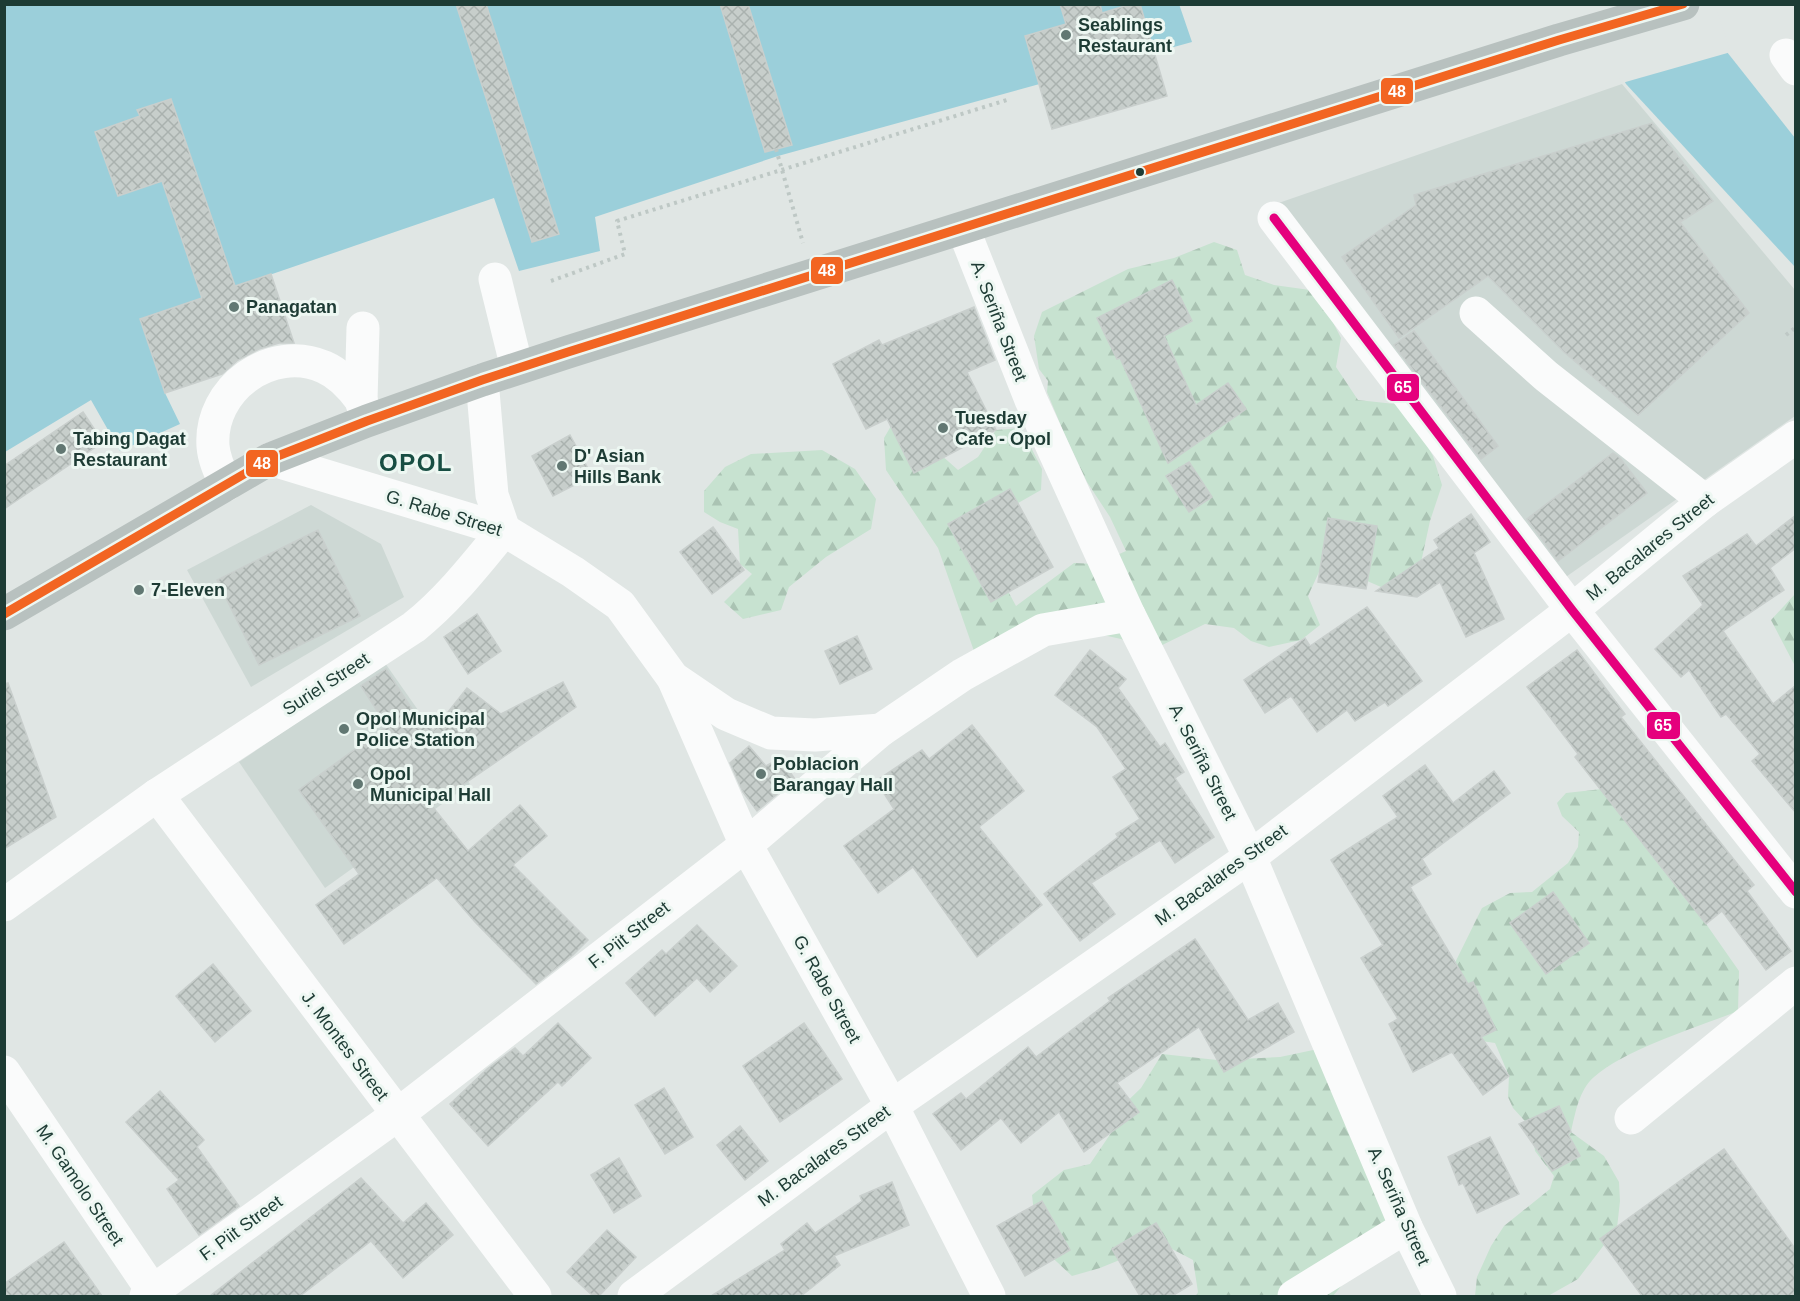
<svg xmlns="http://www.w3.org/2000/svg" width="1800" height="1301" font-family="Helvetica,sans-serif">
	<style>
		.built { fill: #cdd8d4 }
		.forest { fill: url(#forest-firs) }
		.water { fill: #9bcfda }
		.pier { fill: #e0e6e4 }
		.building { fill: url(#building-cross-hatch); stroke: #c9cfcd; stroke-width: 1.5 }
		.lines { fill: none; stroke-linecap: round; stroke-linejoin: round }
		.path { stroke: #bec8c5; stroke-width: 4; stroke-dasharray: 3 4.5; stroke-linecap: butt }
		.minor { stroke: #fafbfb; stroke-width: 33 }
		.highway { stroke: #b8c1bf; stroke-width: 33 }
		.bus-1-casing { stroke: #edf7f2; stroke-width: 14 }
		.bus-2-casing { stroke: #edf7f2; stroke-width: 14 }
		.bus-1 { stroke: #f26522; stroke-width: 9 }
		.bus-2 { stroke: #e5007d; stroke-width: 9 }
		.poi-dot { fill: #617772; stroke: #edf7f2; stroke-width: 2 }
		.bus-dot { fill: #1d3b34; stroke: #edf7f2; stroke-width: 2 }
		.labels { text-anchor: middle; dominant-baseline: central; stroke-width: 6; stroke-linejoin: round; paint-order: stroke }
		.poi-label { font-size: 18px; font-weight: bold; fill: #1d3b34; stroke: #edf7f2; text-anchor: start }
		.street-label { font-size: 18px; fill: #1d3b34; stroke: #edf7f2 }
		.district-label { font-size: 24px; font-weight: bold; letter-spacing: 1.5px; fill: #184e43; stroke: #edf7f2 }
		.line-badge { stroke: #edf7f2; stroke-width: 2 }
		.badge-label { font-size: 16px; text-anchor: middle; font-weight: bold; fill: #fff }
	</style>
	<defs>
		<pattern id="forest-firs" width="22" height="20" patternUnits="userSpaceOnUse" patternTransform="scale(1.5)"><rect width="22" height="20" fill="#c7e2d0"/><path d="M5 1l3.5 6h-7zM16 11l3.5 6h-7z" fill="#aac3b3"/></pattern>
		<pattern id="building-cross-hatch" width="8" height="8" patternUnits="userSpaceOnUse" patternTransform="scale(1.5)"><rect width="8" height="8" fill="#c7cecb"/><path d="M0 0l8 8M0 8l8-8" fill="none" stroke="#aab2af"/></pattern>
	</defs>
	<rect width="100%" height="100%" fill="#e0e6e4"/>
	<g class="built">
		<path d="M1622,84L1795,290V416L1553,586L1267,207Z"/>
		<path d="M311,505L381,544L404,597L251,687L187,570Z"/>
		<path d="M385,663L470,784L325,888L239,762Z"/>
	</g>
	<g class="forest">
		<path d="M1214,242L1237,250L1245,275L1274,285L1317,291L1341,338L1336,367L1358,400L1404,405L1433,456L1442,485L1430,521L1420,567L1381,587L1358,577L1345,563L1319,572L1308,596L1320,625L1301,640L1269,647L1251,641L1234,628L1205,624L1148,652L1121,639L1094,633L975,654L938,548L886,470L884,438L891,426L913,430L958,470L978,457L996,430L1021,428L1042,469L1041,490L974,528L1016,606L1074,563L1097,564L1126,551L1110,517L1087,482L1064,433L1047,392L1048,381L1039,369L1034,336L1042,312L1128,269L1174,258Z"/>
		<path d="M822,450L855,469L876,499L871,529L826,557L789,587L781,610L743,619L724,602L752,574L740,564L738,529L720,522L704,512V491L725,467L751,454Z"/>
		<path d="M1795,594V666L1771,620Z"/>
		<path d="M1611,788L1739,971L1738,1011C1696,1028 1627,1048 1594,1077C1579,1090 1575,1114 1571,1132L1604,1156L1619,1182L1620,1201L1617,1228L1578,1279L1548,1296H1475L1477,1277L1491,1246L1504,1226L1550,1189L1554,1176L1535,1151L1532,1129L1513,1108L1508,1097L1509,1076L1495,1043L1475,1040L1445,983L1482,908L1510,893L1532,892L1568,863L1578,847L1579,832L1562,816L1557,803L1566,793Z"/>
		<path d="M1318,1049L1389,1228L1333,1296H1196L1198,1292L1193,1260L1172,1249L1144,1250L1100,1268L1072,1276L1042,1248L1035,1222L1032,1195L1064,1170L1090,1164L1111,1133L1112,1116L1141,1088L1162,1054L1217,1060L1280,1057Z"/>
	</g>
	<g class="water">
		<path d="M1179,4L1192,42L778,156L595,217L600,251L519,271L494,198L141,319L165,393L180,424L120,451L91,400L5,452L4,5Z"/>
		<path d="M1584,5L1727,52L1795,138V267L1626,84Z"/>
	</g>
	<path class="pier" d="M1581,4H1715L1731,52L1622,83Z"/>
	<g class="building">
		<path d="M456,4H486L559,234L532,242Z"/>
		<path d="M720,4H748L792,145L765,152Z"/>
		<path d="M1060,4H1100L1102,13L1131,4H1140L1167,96L1052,129L1025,36L1066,24Z"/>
		<path d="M171,99L235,286L271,274L294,343H279L259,349L238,360L222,374L165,393L140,319L202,298L162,181L118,196L95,132L140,116L137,110Z"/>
		<path d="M1652,123L1713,201L1680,222L1749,313L1638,415L1564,352L1488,276L1399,338L1342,257L1416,205L1414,195Z"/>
		<path d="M1172,280L1192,321L1164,336L1196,405L1228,383L1246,409L1168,463L1120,358L1117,359L1097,318Z"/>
		<path d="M974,307L995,360L967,372L996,430L914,473L887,419L866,429L833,364L879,340L882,345Z"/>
		<path d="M1414,331L1498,446L1481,459L1394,345Z"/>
		<path d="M83,412L103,442L4,509V466Z"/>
		<path d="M570,435L592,476L553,496L532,456Z"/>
		<path d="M1613,453L1620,458L1647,493L1558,561L1527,519Z"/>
		<path d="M1189,462L1212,497L1189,512L1166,476Z"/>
		<path d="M1010,489L1053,567L991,602L948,524Z"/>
		<path d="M1471,514L1490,542L1474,553L1504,619L1466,637L1440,582L1417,597L1376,591L1439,548L1434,540Z"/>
		<path d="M1796,515V548L1770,568L1784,590L1723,631L1773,704L1796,685V813L1752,761L1760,754L1726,714L1721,717L1689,670L1681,677L1655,649L1703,605L1683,576L1747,534L1756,546Z"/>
		<path d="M1328,518L1377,526L1366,589L1318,582Z"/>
		<path d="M713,527L744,570L712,594L680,552Z"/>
		<path d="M318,530L360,616L259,665L217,580Z"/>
		<path d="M1367,607L1422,681L1388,706L1385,702L1355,721L1347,710L1317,732L1291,696L1265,713L1244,680L1305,638L1310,646Z"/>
		<path d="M477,614L501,651L468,674L444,637Z"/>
		<path d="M857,636L872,669L840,684L825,651Z"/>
		<path d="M1090,650L1126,679L1118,688L1160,747L1165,743L1184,772L1175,778L1214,837L1175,863L1160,840L1091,883L1115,914L1080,941L1044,894L1118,837L1116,834L1140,819L1113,777L1126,769L1097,727L1055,695Z"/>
		<path d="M1577,650L1625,714L1621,717L1754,885L1747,891L1791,951L1766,970L1722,911L1706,924L1575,757L1578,754L1527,687Z"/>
		<path d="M386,669L423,726L427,723L433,731L467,688L501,714L563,682L576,707L432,806L468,851L520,805L547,836L513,865L588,940L573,955L536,984L475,922L437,878L344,944L316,905L359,874L299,790L387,726L361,686Z"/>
		<path d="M8,683L56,817L4,849V684Z"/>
		<path d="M972,725L1024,791L979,827L1042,905L977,957L913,867L878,893L844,846L894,809L876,781L922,750L929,759Z"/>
		<path d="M749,746L766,766L780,758L795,779L757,811L743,792L730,763Z"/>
		<path d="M1425,765L1453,803L1494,771L1510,793L1422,859L1431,874L1410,887L1468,984L1473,982L1496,1030L1481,1037L1509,1076L1483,1095L1452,1052L1413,1072L1389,1024L1398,1019L1361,958L1383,945L1331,860L1398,817L1383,796Z"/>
		<path d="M1553,892L1589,943L1546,974L1510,923Z"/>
		<path d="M697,925L737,966L710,992L697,978L655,1016L626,983L662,950L666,954Z"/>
		<path d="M1195,939L1248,1020L1278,1003L1294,1032L1224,1072L1199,1027L1117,1083L1139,1112L1084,1152L1059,1112L1021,1143L1001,1118L961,1150L933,1114L961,1093L966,1099L1028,1047L1036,1057L1110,1001L1108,998Z"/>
		<path d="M213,964L251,1011L215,1042L176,996Z"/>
		<path d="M558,1023L591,1058L562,1086L558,1082L488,1146L450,1104L487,1069L515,1048L523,1056Z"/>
		<path d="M804,1023L842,1079L780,1122L743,1066Z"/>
		<path d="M664,1088L693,1137L665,1154L635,1105Z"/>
		<path d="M160,1091L204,1140L197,1147L239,1206L199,1235L167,1189L179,1180L126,1122Z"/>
		<path d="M1559,1106L1571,1132L1568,1134L1580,1156L1552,1171L1519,1124Z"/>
		<path d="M740,1126L768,1161L745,1180L717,1145Z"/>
		<path d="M1490,1137L1519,1194L1477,1213L1463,1183L1459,1185L1448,1157Z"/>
		<path d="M1724,1149L1796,1250V1296H1642L1600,1239Z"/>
		<path d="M619,1158L641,1196L614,1213L591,1175Z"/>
		<path d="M361,1178L403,1223L426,1203L453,1235L403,1278L371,1241L300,1296H210Z"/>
		<path d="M892,1182L909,1225L834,1256L840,1265L801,1296H711L785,1250L781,1244L807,1223L815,1233L862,1201L860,1196Z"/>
		<path d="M1042,1201L1070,1250L1025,1276L997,1226Z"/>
		<path d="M1156,1223L1192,1284L1172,1296H1140L1112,1249Z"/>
		<path d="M607,1230L636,1257L599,1296H593L567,1272Z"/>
		<path d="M64,1242L102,1296H4V1284Z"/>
	</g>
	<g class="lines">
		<g class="path">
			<path d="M776,149L803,243"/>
			<path d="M551,281L625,254L617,221L1010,99"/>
			<path d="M1786,335L1796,327"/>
		</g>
		<g class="minor">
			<path d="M1786,55L1796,69"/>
			<path d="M1274,218L1572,610L1796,892"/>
			<path d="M963,228L1031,400L1129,615L1250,857L1406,1227L1440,1296"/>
			<path d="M495,279L517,368"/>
			<path d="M1476,313L1546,376L1705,501"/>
			<path d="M363,328L361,400L364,410"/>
			<path d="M270,459L504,530L573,572L620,605L673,678L726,714L771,733L815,735L881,730"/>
			<path d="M226,485C220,472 214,460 213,446C209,389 271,344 324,367C340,374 351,386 361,400"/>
			<path d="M673,678L746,845L892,1106L989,1296"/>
			<path d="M157,795L535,1296"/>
			<path d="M4,905L157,795L414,627C449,599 476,564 504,530L492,495L482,380"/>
			<path d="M4,1072L156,1296"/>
			<path d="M1631,1118L1796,983"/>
			<path d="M146,1296L397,1115L746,845L881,730L962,675L1043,630L1129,615"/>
			<path d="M634,1296L892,1106L1250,857L1572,610L1705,501L1796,437"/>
			<path d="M1294,1296L1406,1227"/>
		</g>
		<path class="highway" d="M4,614L270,459L367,421L482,380L568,352L1559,40L1683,4"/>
		<g class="bus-1-casing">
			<path id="bus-1" d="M4,614L270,459L367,421L482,380L568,352L1559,40L1683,4"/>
		</g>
		<g class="bus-2-casing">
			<path id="bus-2" d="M1274,218L1572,610L1796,892"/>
		</g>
		<use href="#bus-1" class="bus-1"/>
		<use href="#bus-2" class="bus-2"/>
	</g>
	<g class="poi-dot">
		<circle cx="1066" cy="35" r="6"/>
		<circle cx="234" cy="307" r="6"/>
		<circle cx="943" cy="428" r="6"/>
		<circle cx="61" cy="449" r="6"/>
		<circle cx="562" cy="466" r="6"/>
		<circle cx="139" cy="590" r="6"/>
		<circle cx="344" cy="729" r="6"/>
		<circle cx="761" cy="774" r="6"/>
		<circle cx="358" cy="784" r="6"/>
	</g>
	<circle class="bus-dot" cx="1140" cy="172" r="5"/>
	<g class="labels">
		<g class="poi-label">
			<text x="1078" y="25">Seablings<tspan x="1078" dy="21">Restaurant</tspan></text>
			<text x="246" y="307">Panagatan</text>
			<text x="955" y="418">Tuesday<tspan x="955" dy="21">Cafe - Opol</tspan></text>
			<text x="73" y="439">Tabing Dagat<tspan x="73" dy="21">Restaurant</tspan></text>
			<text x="574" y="456">D' Asian<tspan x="574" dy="21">Hills Bank</tspan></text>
			<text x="151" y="590">7-Eleven</text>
			<text x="356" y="719">Opol Municipal<tspan x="356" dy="21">Police Station</tspan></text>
			<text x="773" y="764">Poblacion<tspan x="773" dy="21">Barangay Hall</tspan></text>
			<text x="370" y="774">Opol<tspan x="370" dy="21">Municipal Hall</tspan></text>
		</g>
		<g class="street-label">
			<text transform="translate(999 321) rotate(69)">A. Seriña Street</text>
			<text transform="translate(444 513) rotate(17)">G. Rabe Street</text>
			<text transform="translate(1650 547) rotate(-39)">M. Bacalares Street</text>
			<text transform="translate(326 684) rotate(-33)">Suriel Street</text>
			<text transform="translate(1203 762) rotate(63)">A. Seriña Street</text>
			<text transform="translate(1221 875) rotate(-36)">M. Bacalares Street</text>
			<text transform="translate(629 935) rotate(-38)">F. Piit Street</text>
			<text transform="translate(827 989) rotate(61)">G. Rabe Street</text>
			<text transform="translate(345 1046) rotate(53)">J. Montes Street</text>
			<text transform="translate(824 1156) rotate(-36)">M. Bacalares Street</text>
			<text transform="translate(80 1185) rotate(56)">M. Gamolo Street</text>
			<text transform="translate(1399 1206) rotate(66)">A. Seriña Street</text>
			<text transform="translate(241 1228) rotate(-36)">F. Piit Street</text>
		</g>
		<g class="district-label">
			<text x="416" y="462">OPOL</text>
		</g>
	</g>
	<g class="line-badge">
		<rect x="1380" y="77" width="34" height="28" rx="6" fill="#f26522"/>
		<rect x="810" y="256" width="34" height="29" rx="6" fill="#f26522"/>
		<rect x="1386" y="373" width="34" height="29" rx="6" fill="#e5007d"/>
		<rect x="245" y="449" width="34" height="29" rx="6" fill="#f26522"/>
		<rect x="1646" y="711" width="35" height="29" rx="6" fill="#e5007d"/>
	</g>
	<g class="badge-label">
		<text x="1397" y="97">48</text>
		<text x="827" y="276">48</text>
		<text x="1403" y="393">65</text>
		<text x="262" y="469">48</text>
		<text x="1663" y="731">65</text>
	</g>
	<rect width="1800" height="1301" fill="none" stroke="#1d3b34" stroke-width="12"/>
</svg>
